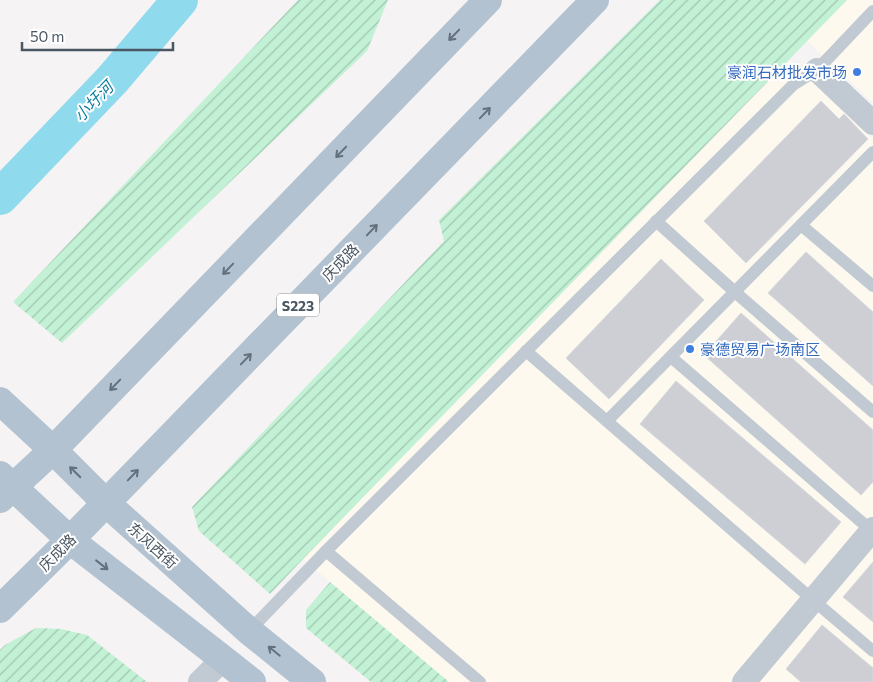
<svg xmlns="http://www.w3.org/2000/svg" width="873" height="682" font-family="Commissioner,'Noto Sans SC',sans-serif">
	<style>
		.commercial { fill: #fdf9ef }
		.garden { fill: url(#garden-furrows) }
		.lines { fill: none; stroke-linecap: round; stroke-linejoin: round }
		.river { stroke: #90daee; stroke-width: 36 }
		.building { fill: #cdcfd5; stroke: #d7d9de }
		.service { stroke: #c1cad2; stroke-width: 12 }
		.minor { stroke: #c1cad2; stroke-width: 24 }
		.primary { stroke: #b3c2d1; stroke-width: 28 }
		.oneway { stroke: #64717d }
		.shop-dot { fill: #3f7fe0; stroke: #fff; stroke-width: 2 }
		.labels { text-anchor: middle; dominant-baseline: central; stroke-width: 4; stroke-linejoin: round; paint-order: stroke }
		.shield { fill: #fff; stroke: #808990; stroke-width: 1 }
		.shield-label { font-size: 14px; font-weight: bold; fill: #4a5661 }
		.shop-label { font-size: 15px; fill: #366cbe; stroke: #fff; text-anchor: end }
		.street-label { font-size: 15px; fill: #4a5661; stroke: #fff }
		.water-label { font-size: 16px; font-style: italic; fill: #0c7c9b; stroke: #fff }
	</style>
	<defs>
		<pattern id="garden-furrows" width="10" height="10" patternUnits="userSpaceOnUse" patternTransform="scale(1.25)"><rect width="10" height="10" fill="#c3f1d5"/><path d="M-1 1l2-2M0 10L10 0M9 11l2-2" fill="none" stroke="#a0c6b0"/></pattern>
	</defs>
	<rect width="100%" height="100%" fill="#f5f3f3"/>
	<g class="commercial">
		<path d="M847,0H873V103L807,41Z"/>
		<path d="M790,60L873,139V682H449L303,559Z"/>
	</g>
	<g class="garden">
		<path d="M298,0H388L367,51L62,343L13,302Z"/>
		<path d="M660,0H847L303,559L270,594L199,531L192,507L444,241L439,220Z"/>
		<path d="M330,582L449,682H371L306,628V610Z"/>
		<path d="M36,628L61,629L87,635L147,682H0V650L5,645Z"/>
	</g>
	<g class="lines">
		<path class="river" d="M0,197L112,80L180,0"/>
	</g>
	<g class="building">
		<path d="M821,101L839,119L844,114L868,139L746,263L704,221Z"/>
		<path d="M806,252L873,312V386L768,293Z"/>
		<path d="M661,259L704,300L609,399L566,358Z"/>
		<path d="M741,313L873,430V482L861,495L704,355Z"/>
		<path d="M676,381L841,522L805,564L640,424Z"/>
		<path d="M873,562V622L843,597Z"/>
		<path d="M822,625L873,668V682H801L786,669Z"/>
	</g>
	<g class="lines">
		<g class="service">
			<path d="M656,221L735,292L873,412"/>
			<path d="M801,225L873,286"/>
			<path d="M526,351L813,600L873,651"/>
			<path d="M671,357L873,532"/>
			<path d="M607,421L873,152"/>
			<path d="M326,551L480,682"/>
			<path d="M249,631L326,551L793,85L817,70L873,11"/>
		</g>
		<g class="minor">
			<path d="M817,70L873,123"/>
			<path d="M200,682L223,659"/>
			<path d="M744,682L873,529"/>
		</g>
		<g class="primary">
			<path d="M0,401L53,450L106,503L249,631L312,682"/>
			<path d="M0,475L70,540L223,659L252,682"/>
			<path d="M0,499L53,450L488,0"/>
			<path d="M0,609L70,540L595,0"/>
		</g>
	</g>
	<defs><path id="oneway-shaft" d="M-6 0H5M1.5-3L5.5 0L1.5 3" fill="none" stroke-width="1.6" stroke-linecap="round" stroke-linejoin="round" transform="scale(1.25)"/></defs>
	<g class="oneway">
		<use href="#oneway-shaft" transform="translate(454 35) rotate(134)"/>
		<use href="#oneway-shaft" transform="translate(485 113) rotate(-46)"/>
		<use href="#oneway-shaft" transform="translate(341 152) rotate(134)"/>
		<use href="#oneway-shaft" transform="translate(372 230) rotate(-46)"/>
		<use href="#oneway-shaft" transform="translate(228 269) rotate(134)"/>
		<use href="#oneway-shaft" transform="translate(246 359) rotate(-46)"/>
		<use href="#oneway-shaft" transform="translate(115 385) rotate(134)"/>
		<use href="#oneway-shaft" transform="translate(75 472) rotate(-135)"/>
		<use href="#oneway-shaft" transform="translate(133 475) rotate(-46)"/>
		<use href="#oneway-shaft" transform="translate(102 565) rotate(38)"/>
		<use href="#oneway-shaft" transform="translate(274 651) rotate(-141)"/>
	</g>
	<g class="shop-dot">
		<circle cx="857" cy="72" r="5"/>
		<circle cx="690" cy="349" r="5"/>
	</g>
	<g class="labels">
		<rect class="shield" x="277" y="293.5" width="42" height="23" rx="4"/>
		<g class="shield-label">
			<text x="298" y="305">S223</text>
		</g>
		<g class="shop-label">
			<text x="847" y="72">豪润石材批发市场</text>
			<text x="700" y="349" text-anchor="start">豪德贸易广场南区</text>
		</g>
		<g class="street-label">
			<text transform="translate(340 262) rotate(-46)">庆成路</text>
			<text transform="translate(153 545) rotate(42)">东风西街</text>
			<text transform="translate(57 552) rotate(-45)">庆成路</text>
		</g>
		<g class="water-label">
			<text transform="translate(93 101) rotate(-46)">小圩河</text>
		</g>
	</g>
	<path d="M22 42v8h151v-8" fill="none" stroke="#4a5661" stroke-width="2.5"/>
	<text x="30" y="42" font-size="15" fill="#4a5661" stroke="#ffffff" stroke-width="4" paint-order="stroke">50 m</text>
</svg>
